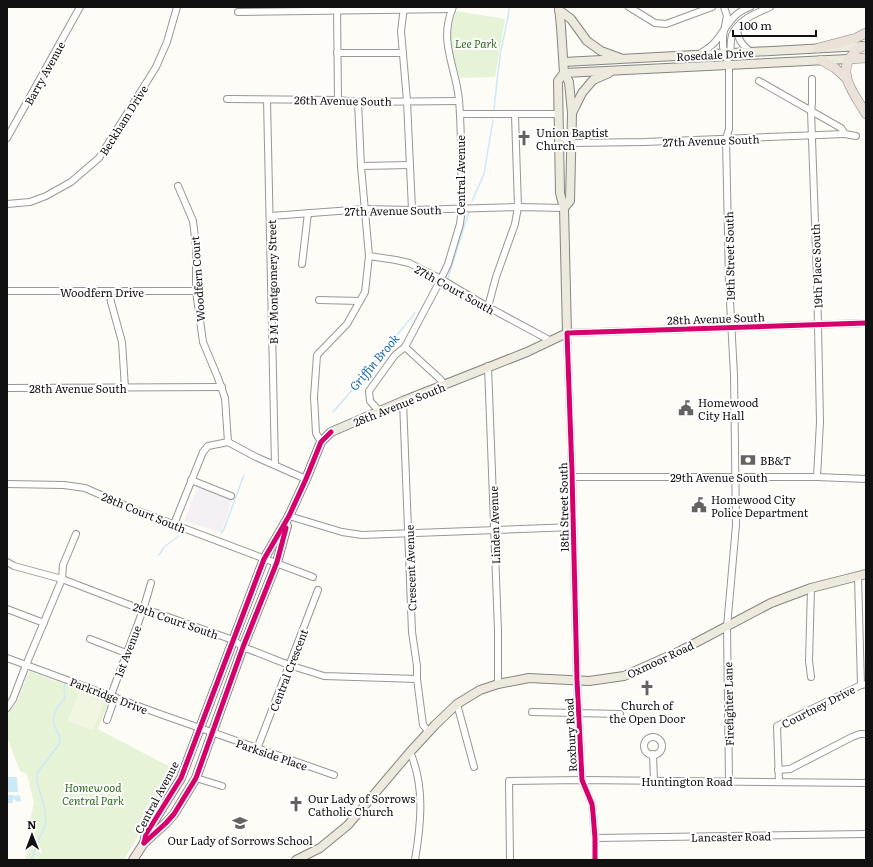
<svg xmlns="http://www.w3.org/2000/svg" width="873" height="867" font-family="Literata,serif">
	<style>
		.industrial { fill: #f5f0f3 }
		.green { fill: #e7f3d7 }
		.pitch { fill: #f0f6e1 }
		.water { fill: #cde8f7 }
		.lines { fill: none; stroke-linecap: round; stroke-linejoin: round }
		.stream { stroke: #cde8f7; stroke-width: 1.5 }
		.minor-casing { stroke: #979795; stroke-width: 8 }
		.major-casing { stroke: #858482; stroke-width: 10 }
		.highway-casing { stroke: #858482; stroke-width: 10 }
		.minor { stroke: #fffffe; stroke-width: 6 }
		.major { stroke: #ede9dc; stroke-width: 8 }
		.highway { stroke: #eae1d8; stroke-width: 9 }
		.cycleway-casing { stroke: #fff; stroke-width: 8 }
		.cycleway { stroke: #d6006c; stroke-width: 5 }
		.labels { text-anchor: middle; dominant-baseline: central; stroke-width: 4; stroke-linejoin: round; paint-order: stroke }
		.park-label { font-size: 11px; font-style: italic; fill: #2f6b1f; stroke: #fff }
		.street-label { font-size: 11px; fill: #111; stroke: #fff }
		.poi-label { font-size: 11px; fill: #111; stroke: #fff; text-anchor: start }
		.water-label { font-size: 12px; font-style: italic; fill: #1768a6; stroke: #fff }
	</style>
	<rect width="100%" height="100%" fill="#fdfcf7"/>
	<path class="industrial" d="M198,486L232,499L223,527L220,532L184,521Z"/>
	<g class="green">
		<path d="M456,11L505,19L495,77L460,78C453,56 446,34 456,11Z"/>
		<path d="M29,671L109,701L98,729L176,770L124,860H25L36,828L30,820L34,803L27,774L20,771L7,737V715L17,702Z"/>
	</g>
	<path class="pitch" d="M80,692L102,700L103,704L94,728L92,730L69,722L68,719L78,694Z"/>
	<g class="water">
		<path d="M7,777H17L18,792H7Z"/>
		<path d="M7,795H14L15,796L19,795L21,799V801L17,802L13,798V803H7Z"/>
	</g>
	<g class="lines">
		<g class="stream">
			<path d="M494,110C496,90 498,70 501,50C504,35 508,22 509,7"/>
			<path d="M472,201L484,174L493,120"/>
			<path d="M448,278L469,212"/>
			<path d="M333,412L353,389L415,313"/>
			<path d="M221,533L224,529L244,475"/>
			<path d="M159,555L164,547L179,536"/>
			<path d="M31,860L42,832L46,823L44,805L37,782V773L60,743C62,730 48,728 56,710C58,705 63,702 65,698L64,687L66,682"/>
		</g>
		<g class="minor-casing">
			<g id="minor">
				<path d="M337,7L338,100"/>
				<path d="M404,7L401,31L407,101L412,210"/>
				<path d="M629,7L655,23L666,24L712,7"/>
				<path d="M724,7L727,16L723,36V47L729,65V129L726,139L729,283L734,375L736,525L727,627L729,782"/>
				<path d="M238,12L452,9"/>
				<path d="M737,29C738,40 742,45 751,52"/>
				<path d="M337,53H403"/>
				<path d="M698,55C704,51 711,47 715,42C728,27 730,14 750,7"/>
				<path d="M730,57C731,50 730,41 732,35C739,19 755,14 770,7"/>
				<path d="M812,79V103L811,111L817,278L820,422L817,477"/>
				<path d="M759,81L841,128L845,134L856,136"/>
				<path d="M227,99L338,100L358,102L459,101"/>
				<path d="M267,100L275,465"/>
				<path d="M358,102L361,166L369,256"/>
				<path d="M460,114H558"/>
				<path d="M558,131L565,139L571,143L644,142L845,134"/>
				<path d="M7,138L80,7"/>
				<path d="M361,166L410,165"/>
				<path d="M178,186L193,221L196,246V291L203,342L218,378L225,398L228,442"/>
				<path d="M7,204L30,202L46,196L71,182L99,158L156,67L167,42L177,7"/>
				<path d="M271,216L365,209L412,210L518,207L564,208"/>
				<path d="M302,264L308,213"/>
				<path d="M7,291H196"/>
				<path d="M110,292L111,302L122,342L125,388"/>
				<path d="M319,300L360,301L365,292L369,256L396,260L409,263L441,279L488,307L551,341"/>
				<path d="M488,307L496,277L515,224L518,207L515,115"/>
				<path d="M405,347L440,379L445,385"/>
				<path d="M488,366L498,631V684"/>
				<path d="M7,388L222,387"/>
				<path d="M403,401L412,632L417,666V679L423,725L429,732"/>
				<path d="M379,411L370,401L369,391L395,355L405,347L441,279L448,264L460,224L462,208C461,172 462,136 459,100C456,66 438,42 453,7"/>
				<path d="M228,442L256,457L306,479"/>
				<path d="M321,442L316,433L314,397L317,355L347,324L360,301"/>
				<path d="M572,477H817L866,479"/>
				<path d="M191,480L231,496"/>
				<path d="M7,484L64,485L85,488L133,509L313,577"/>
				<path d="M289,516L342,532L362,535L573,527"/>
				<path d="M174,524L203,452L208,446L228,442"/>
				<path d="M7,562L14,566L62,579L143,610L157,613L233,640L243,647L289,665L324,676L417,679"/>
				<path d="M858,576L861,685"/>
				<path d="M811,588L809,661L811,677"/>
				<path d="M7,609L44,623"/>
				<path d="M90,639L126,653"/>
				<path d="M7,658L160,714L334,775"/>
				<path d="M111,695L143,610L151,583"/>
				<path d="M457,704L474,767"/>
				<path d="M7,708L13,699L26,665L62,579L63,565L76,534"/>
				<path d="M532,712L620,714"/>
				<path d="M107,720L115,697"/>
				<circle cx="653" cy="746" r="9"/>
				<path d="M257,749L318,590"/>
				<path d="M410,752C425,786 421,824 415,860"/>
				<path d="M653,754L654,781"/>
				<path d="M778,770L790,769L852,737L860,734H866"/>
				<path d="M196,778L222,786"/>
				<path d="M779,782L777,726L861,685L866,684"/>
				<path d="M595,838L866,834"/>
				<path d="M510,860L509,781L582,780L866,783"/>
				<path d="M595,860V838L593,813L592,804L582,780L577,680L572,473L567,333L866,323"/>
			</g>
		</g>
		<g class="major-casing">
			<g id="major">
				<path d="M559,10L571,19L587,41L601,51L620,58"/>
				<path d="M564,62L863,46"/>
				<path d="M564,73L848,59"/>
				<path d="M564,73L569,82L572,113L570,201L564,208"/>
				<path d="M572,113L582,93L593,80L609,73"/>
				<path d="M144,843L146,834L181,778L264,559L289,516L306,479L321,442L331,432L403,401L527,352L567,333L564,208L560,193L558,81L564,73L561,27L559,7"/>
				<path d="M133,860L144,843L166,823L174,814L196,778L243,647L277,562L287,526"/>
				<path d="M296,860L320,848L348,825L410,752L435,725L457,704L480,690L498,684L529,678L589,681L624,676L680,651L771,603L811,588L866,574"/>
			</g>
		</g>
		<g class="highway-casing">
			<g id="highway">
				<path d="M866,46C861,46 856,50 853,54C835,73 856,96 866,114"/>
				<path d="M818,48L856,38L866,33"/>
				<path d="M848,59L866,58"/>
				<path d="M821,60L835,68L846,78"/>
			</g>
		</g>
		<use href="#minor" class="minor"/>
		<use href="#major" class="major"/>
		<use href="#highway" class="highway"/>
		<g class="cycleway-casing">
			<g id="cycleway">
				<path d="M144,843L146,834L181,778L264,559L289,516L306,479L321,442L331,432"/>
				<path d="M144,843L166,823L174,814L196,778L243,647L277,562L286,528"/>
				<path d="M595,860V838L593,813L592,804L582,780L577,680L572,473L567,333L866,323"/>
			</g>
		</g>
		<use href="#cycleway" class="cycleway"/>
	</g>
	<defs>
		<g id="church-bare" transform="scale(1.2)"><path d="M-1.2-6h2.4v3.5h3.3v2.4h-3.3V6h-2.4V-.1h-3.3v-2.4h3.3Z" fill="#646362" stroke="#fff" stroke-width="2.5" paint-order="stroke"/></g>
		<g id="civic-bare" transform="scale(1.2)"><path d="M-.6-6.5H3V-4.5H.6V-3L4-1V1h2V6H-6V1h2V-1L-.6-3ZM-1.2 2.5V6h2.4V2.5Z" fill="#646362" stroke="#fff" stroke-width="2.5" paint-order="stroke"/></g>
		<g id="bank-bare" transform="scale(1.2)"><path d="M-6-4H6V4H-6ZM0-2.3a2.3 2.3 0 1 0 0 4.6a2.3 2.3 0 1 0 0-4.6Z" fill="#646362" stroke="#fff" stroke-width="2.5" paint-order="stroke"/></g>
		<g id="school-bare" transform="scale(1.2)"><path d="M0-5L7-2L0 1L-7-2ZM-4 1L0 2.5L4 1V4Q0 6-4 4Z" fill="#646362" stroke="#fff" stroke-width="2.5" paint-order="stroke"/></g>
	</defs>
	<g fill-rule="evenodd">
		<use href="#church-bare" x="524" y="138"/>
		<use href="#civic-bare" x="686" y="408"/>
		<use href="#bank-bare" x="748" y="460"/>
		<use href="#civic-bare" x="699" y="505"/>
		<use href="#church-bare" x="647" y="688"/>
		<use href="#church-bare" x="296" y="804"/>
		<use href="#school-bare" x="240" y="823"/>
	</g>
	<g class="labels">
		<g class="park-label">
			<text x="476" y="43">Lee Park</text>
			<text x="93" y="787">Homewood<tspan x="93" dy="13">Central Park</tspan></text>
		</g>
		<g class="street-label">
			<text transform="translate(715 54) rotate(-3)">Rosedale Drive</text>
			<text transform="translate(44 73) rotate(-61)">Barry Avenue</text>
			<text transform="translate(343 100) rotate(1)">26th Avenue South</text>
			<text transform="translate(123 120) rotate(-58)">Beckham Drive</text>
			<text transform="translate(711 140) rotate(-2)">27th Avenue South</text>
			<text transform="translate(460 175) rotate(-90)">Central Avenue</text>
			<text transform="translate(393 210) rotate(-1)">27th Avenue South</text>
			<text transform="translate(729 256) rotate(-91)">19th Street South</text>
			<text transform="translate(816 266) rotate(-92)">19th Place South</text>
			<text transform="translate(197 279) rotate(-94)">Woodfern Court</text>
			<text transform="translate(272 282) rotate(-91)">B M Montgomery Street</text>
			<text transform="translate(455 289) rotate(29)">27th Court South</text>
			<text x="102" y="292">Woodfern Drive</text>
			<text transform="translate(716 318) rotate(-2)">28th Avenue South</text>
			<text x="78" y="388">28th Avenue South</text>
			<text transform="translate(399 404) rotate(-22)">28th Avenue South</text>
			<text x="719" y="477">29th Avenue South</text>
			<text transform="translate(563 507) rotate(-91)">18th Street South</text>
			<text transform="translate(144 512) rotate(22)">28th Court South</text>
			<text transform="translate(494 525) rotate(-92)">Linden Avenue</text>
			<text transform="translate(410 568) rotate(-92)">Crescent Avenue</text>
			<text transform="translate(176 620) rotate(19)">29th Court South</text>
			<text transform="translate(127 651) rotate(-69)">1st Avenue</text>
			<text transform="translate(660 659) rotate(-25)">Oxmoor Road</text>
			<text transform="translate(288 670) rotate(-69)">Central Crescent</text>
			<text transform="translate(109 695) rotate(21)">Parkridge Drive</text>
			<text transform="translate(728 704) rotate(-91)">Firefighter Lane</text>
			<text transform="translate(818 706) rotate(-27)">Courtney Drive</text>
			<text transform="translate(570 735) rotate(-93)">Roxbury Road</text>
			<text transform="translate(272 754) rotate(19)">Parkside Place</text>
			<text x="687" y="781">Huntington Road</text>
			<text transform="translate(156 797) rotate(-62)">Central Avenue</text>
			<text transform="translate(731 836) rotate(-1)">Lancaster Road</text>
		</g>
		<g class="poi-label">
			<text x="536" y="132">Union Baptist<tspan x="536" dy="13">Church</tspan></text>
			<text x="698" y="402">Homewood<tspan x="698" dy="13">City Hall</tspan></text>
			<text x="760" y="460">BB&amp;T</text>
			<text x="711" y="499">Homewood City<tspan x="711" dy="13">Police Department</tspan></text>
			<text x="647" y="705" text-anchor="middle">Church of<tspan x="647" dy="13">the Open Door</tspan></text>
			<text x="308" y="798">Our Lady of Sorrows<tspan x="308" dy="13">Catholic Church</tspan></text>
			<text x="240" y="840" text-anchor="middle">Our Lady of Sorrows School</text>
		</g>
		<g class="water-label">
			<text transform="translate(374 362) rotate(-50)">Griffin Brook</text>
		</g>
	</g>
	<rect width="873" height="867" fill="none" stroke="#111111" stroke-width="16"/>
	<g transform="translate(32 835) rotate(359)" stroke="#ffffff" stroke-width="3" paint-order="stroke">
	<path d="M0-3L7 15L0 10L-7 15Z" fill="#111111"/>
	<text y="-6" font-size="11" font-weight="bold" text-anchor="middle" fill="#111111">N</text>
	</g>
	<path d="M733 30v6h83v-6" fill="none" stroke="#111111" stroke-width="2"/>
	<text x="739" y="30" font-size="12" fill="#111111" stroke="#ffffff" stroke-width="3" paint-order="stroke">100 m</text>
</svg>
